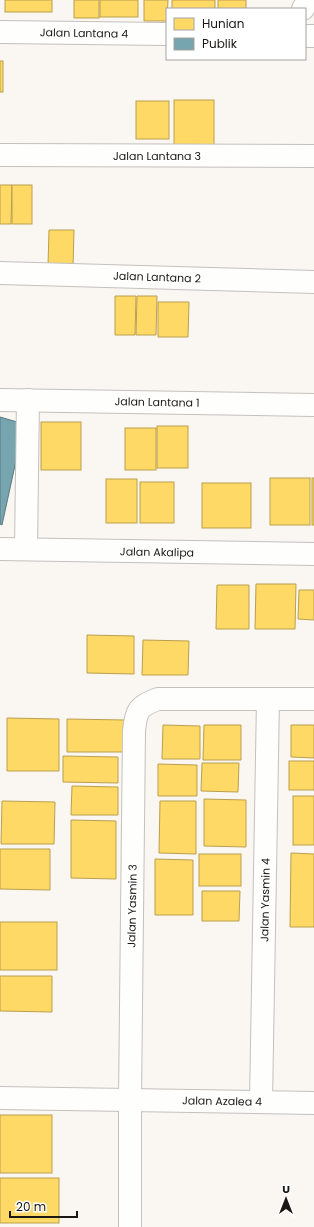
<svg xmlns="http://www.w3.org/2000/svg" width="314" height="1227" font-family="Poppins,sans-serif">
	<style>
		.homes { fill: #ffd966; stroke: #ba9f4e }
		.public { fill: #76a5af; stroke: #5a7a81 }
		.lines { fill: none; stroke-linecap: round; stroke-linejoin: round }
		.minor-casing { stroke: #c4c0bd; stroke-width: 24 }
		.minor { stroke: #fefefd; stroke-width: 22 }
		.labels { text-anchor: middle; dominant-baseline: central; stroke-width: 4; stroke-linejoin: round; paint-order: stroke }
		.street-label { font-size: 11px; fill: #1a1715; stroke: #fff }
	</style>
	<rect width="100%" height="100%" fill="#faf6f2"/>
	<g class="homes">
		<rect x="5" y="0" width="47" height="12"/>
		<rect x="74" y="0" width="25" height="18"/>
		<rect x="100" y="0" width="38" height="17"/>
		<path d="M144,0H168L167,21H144Z"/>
		<rect x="172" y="0" width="43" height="9"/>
		<rect x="218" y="0" width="28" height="9"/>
		<rect x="0" y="61" width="3" height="31"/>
		<rect x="174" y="100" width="40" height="47"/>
		<rect x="136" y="101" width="33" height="38"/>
		<path d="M0,185H12L11,224H0Z"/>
		<rect x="12" y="185" width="20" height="39"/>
		<path d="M49,230H74L73,267L48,266Z"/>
		<path d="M115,296H136L135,335H115Z"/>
		<path d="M137,296H157L156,335H136Z"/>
		<path d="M158,302H189L188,337H158Z"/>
		<rect x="41" y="422" width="40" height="48"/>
		<rect x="157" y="426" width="31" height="42"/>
		<rect x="125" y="428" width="31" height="42"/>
		<rect x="270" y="478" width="40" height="47"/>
		<rect x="312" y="478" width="2" height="47"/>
		<rect x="106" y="479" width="31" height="44"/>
		<rect x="140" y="482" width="34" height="41"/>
		<rect x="202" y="483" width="49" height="45"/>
		<path d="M256,584H296L295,629H255Z"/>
		<path d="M217,585H249V629H216Z"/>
		<path d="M299,590H314V620L298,619Z"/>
		<path d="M87,635L134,636V674L87,673Z"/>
		<path d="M143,640L189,641L188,675H142Z"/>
		<path d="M7,718L59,719V771H7Z"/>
		<path d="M67,719L126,720V752H67Z"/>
		<path d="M163,725L200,726V759H162Z"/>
		<path d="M204,725H241V760H203Z"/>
		<path d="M291,725H314V758L291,757Z"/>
		<path d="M63,756L118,757V783L63,782Z"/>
		<rect x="289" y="761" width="25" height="29"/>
		<path d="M202,763H239L238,792L201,791Z"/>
		<path d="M158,764L197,765V796H158Z"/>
		<path d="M72,786L118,787V815H71Z"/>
		<rect x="293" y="796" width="21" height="49"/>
		<path d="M204,799L246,800V847L204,846Z"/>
		<path d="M2,801L55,802L54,844H1Z"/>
		<path d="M160,801H196V854L159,853Z"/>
		<path d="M71,820L116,821V879L71,878Z"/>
		<path d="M0,849H50V890L0,889Z"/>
		<path d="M291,853L314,854V927H290Z"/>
		<rect x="199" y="854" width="42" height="32"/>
		<path d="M155,859L193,860V915H155Z"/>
		<path d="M202,891H240L239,921H202Z"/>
		<rect x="0" y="922" width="57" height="48"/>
		<path d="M0,976H52V1012L0,1011Z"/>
		<rect x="0" y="1115" width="52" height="58"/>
		<rect x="0" y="1178" width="59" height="45"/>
	</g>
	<path class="public" d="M0,417L24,424L2,525L0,524Z"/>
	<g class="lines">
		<g class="minor-casing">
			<g id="minor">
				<path d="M303,9L308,0"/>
				<path d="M0,32L167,34"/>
				<path d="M305,36H314"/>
				<path d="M0,155L314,156"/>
				<path d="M0,273L314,282"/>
				<path d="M0,400L314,405"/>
				<path d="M0,549L314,554"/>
				<path d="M26,549L28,400"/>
				<path d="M0,1098L314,1103"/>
				<path d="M261,1102L268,699"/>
				<path d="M130,1227V1100L134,731C136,711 138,706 158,699H314"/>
			</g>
		</g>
		<use href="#minor" class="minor"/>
	</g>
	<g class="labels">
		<g class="street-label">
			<text transform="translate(84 33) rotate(1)">Jalan Lantana 4</text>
			<text x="157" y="156">Jalan Lantana 3</text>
			<text transform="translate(157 277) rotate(2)">Jalan Lantana 2</text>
			<text transform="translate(157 402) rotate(1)">Jalan Lantana 1</text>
			<text transform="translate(157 552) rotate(1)">Jalan Akalipa</text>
			<text transform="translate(265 900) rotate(-89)">Jalan Yasmin 4</text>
			<text transform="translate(132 906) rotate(-89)">Jalan Yasmin 3</text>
			<text transform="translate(222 1101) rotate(1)">Jalan Azalea 4</text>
		</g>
	</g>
	<rect x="166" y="8" width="140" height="52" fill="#ffffff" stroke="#a3a2a1"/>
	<rect x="174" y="18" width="20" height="12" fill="#ffd966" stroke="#a3a2a1"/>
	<text x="202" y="28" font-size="12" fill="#1a1715">Hunian</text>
	<rect x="174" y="38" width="20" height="12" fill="#76a5af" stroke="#a3a2a1"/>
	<text x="202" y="48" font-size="12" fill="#1a1715">Publik</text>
	<g transform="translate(286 1199)" stroke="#ffffff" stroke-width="3" paint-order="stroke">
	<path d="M0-3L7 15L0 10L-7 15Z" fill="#1a1715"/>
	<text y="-6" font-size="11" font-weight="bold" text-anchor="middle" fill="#1a1715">U</text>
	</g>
	<path d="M10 1211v6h67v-6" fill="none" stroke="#1a1715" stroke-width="2"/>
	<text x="16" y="1211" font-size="12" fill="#1a1715" stroke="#ffffff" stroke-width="3" paint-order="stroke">20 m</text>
</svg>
